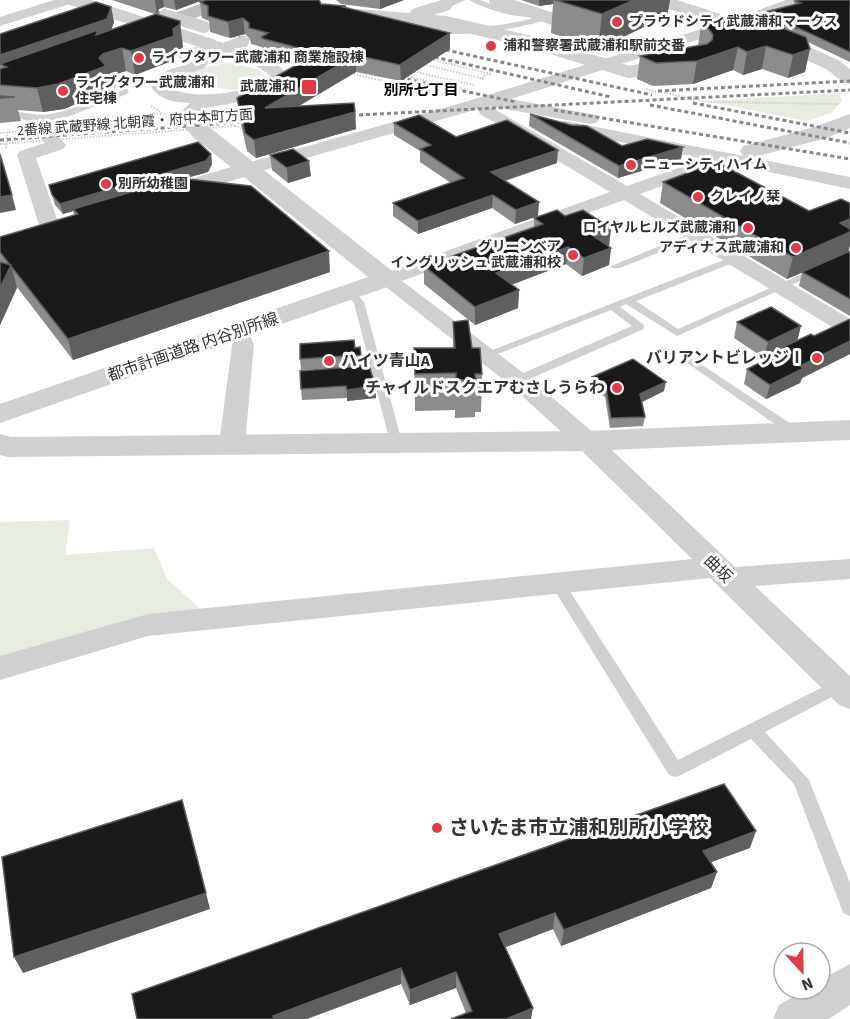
<svg xmlns="http://www.w3.org/2000/svg" width="850" height="1019" font-family="'Source Sans 3','Noto Sans JP',sans-serif">
	<style>
		.green { fill: #e6ecdf }
		.lines { fill: none; stroke-linecap: round; stroke-linejoin: round }
		.path { stroke: #cdcdcd; stroke-width: 2; stroke-dasharray: 1.5 1.5; stroke-linecap: butt }
		.service { fill: #d0d0d0; fill-rule: evenodd }
		.pedestrian { fill: #d0d0d0; fill-rule: evenodd }
		.minor { fill: #d0d0d0; fill-rule: evenodd }
		.tertiary { fill: #d0d0d0; fill-rule: evenodd }
		.secondary { fill: #bdbdbd; fill-rule: evenodd }
		.rail { stroke: #888; stroke-width: 3; stroke-dasharray: 4 3; stroke-linecap: butt }
		.path-bridge { stroke: #cdcdcd; stroke-width: 2; stroke-dasharray: 1.5 1.5; stroke-linecap: butt }
		.pedestrian-bridge { stroke: #d0d0d0; stroke-width: 12 }
		.wall { fill: #8c8c8c }
		.shaded-wall { fill: #5f5f5f }
		.building { fill: #1a1a1a; stroke: #5f5f5f; stroke-width: 1.5 }
		.poi-dot { fill: #e63946; stroke: #fff; stroke-width: 2 }
		.labels { text-anchor: middle; dominant-baseline: central; stroke-width: 6; stroke-linejoin: round; paint-order: stroke }
		.far-poi-label { font-size: 14px; font-weight: bold; fill: #333; stroke: #fff; text-anchor: start }
		.far-street-label { font-size: 14px; fill: #333; stroke: #fff }
		.far-neighbourhood-label { font-size: 15px; font-weight: bold; fill: #000; stroke: #fff }
		.street-label { font-size: 16px; fill: #333; stroke: #fff }
		.poi-label { font-size: 16px; font-weight: bold; fill: #333; stroke: #fff; text-anchor: end }
		.near-poi-label { font-size: 20px; font-weight: bold; fill: #333; stroke: #fff; text-anchor: start }
	</style>
	<rect width="100%" height="100%" fill="#fff"/>
	<g class="green">
		<path d="M227,63L258,69L265,76C259,84 245,88 235,90L177,82L175,79L209,66Z"/>
		<path d="M840,93L842,101L831,113L807,121L706,101Z"/>
		<path d="M70,520L65,555L154,548L167,579L204,612L0,659V522Z"/>
	</g>
	<g class="lines">
		<g class="path">
			<path d="M313,0L333,6"/>
			<path d="M348,73L446,95"/>
			<path d="M482,78L488,73"/>
			<path d="M646,89L708,102L838,104"/>
			<path d="M151,106L167,116"/>
			<path d="M103,118L161,114"/>
			<path d="M235,126L245,129"/>
			<path d="M6,148L8,129"/>
		</g>
		<g class="service">
			<path d="M469,0H480L509,10L537,15C524,22 482,8 469,0Z"/>
			<path d="M554,13H557V17C517,29 440,46 404,21L408,19C459,34 503,27 554,13Z"/>
			<path d="M694,232L699,235L698,237L620,268H612L611,266Z"/>
			<path d="M734,256L739,259L738,261L636,301L678,329L811,270H819L820,272L677,336L626,304L620,307L644,325V329L518,384L514,383L512,380L514,377L632,326L611,310L490,357L486,358L480,355Z"/>
			<path d="M349,289L353,290L364,302L402,442L400,445H392L390,442L354,303L344,292Z"/>
			<path d="M687,355L800,430L802,433L800,436H792L683,360L681,358Z"/>
			<path d="M557,578L562,579L678,760L833,682L839,680L845,682L847,686L845,690L765,732L809,780L850,883V916L843,913L841,907L794,784L751,739L681,775L675,777L669,775L550,583L552,579Z"/>
		</g>
		<g class="pedestrian">
			<path d="M450,0H465L450,7H442V3Z"/>
			<path d="M127,73L133,76L120,83L129,91L127,94L59,120L31,122L19,118H0V110C12,110 22,113 33,114C60,118 90,100 115,90L106,82L108,80Z"/>
		</g>
		<g class="minor">
			<path d="M54,0H75L73,3L0,26V17Z"/>
			<path d="M786,0H806L804,3L750,23L511,99L596,115L599,119L596,123L590,124L489,106L627,186L704,159L560,130L557,126L560,122L566,121L850,177V189L726,163L640,194L850,319V330H837L624,200L402,281L526,375L596,435L735,567L850,559V579L755,586L850,676V709L839,705L710,578L148,636L0,680V656L148,614L692,559L578,447L510,385L376,279L380,275L610,192L480,114L478,109L254,173H240L238,169L240,165L465,102L740,17Z"/>
			<path d="M209,39C234,46 272,53 287,75C268,101 228,103 199,110L193,109L192,103C176,103 160,100 151,87C163,60 193,73 204,49L201,44ZM218,52L253,64L270,75C252,94 189,102 168,86L170,81L204,68Z"/>
			<path d="M38,120L44,121L66,145L63,149L36,158L60,228L57,232H43L40,228L17,155L20,151L45,143L29,125L32,121Z"/>
			<path d="M238,325L246,327L254,345L245,444L241,450L232,452L223,450L219,444L232,345L227,332L230,327Z"/>
			<path d="M850,964V1005L829,1019H773L779,1005L805,989H820V980Z"/>
		</g>
		<g class="tertiary">
			<path d="M64,0H91L216,40L218,44L216,48H202L67,4Z"/>
			<path d="M651,0H677L779,33L840,61L850,69V84L843,82L826,69L765,41L654,4Z"/>
			<path d="M199,99L206,101L209,105L198,117L209,127L396,274L400,279L396,284L0,423V404L368,277L244,177L173,199L165,201L157,199L153,194L157,189L231,167L193,137L176,117L192,101Z"/>
			<path d="M850,114V128L827,138L751,158L743,156L740,151L743,146L811,128Z"/>
			<path d="M850,420V440L587,451L8,457L0,455V434L11,437L587,431Z"/>
		</g>
		<path class="secondary" d="M211,0H236L233,4L149,35H137L134,31L137,27Z"/>
		<g class="rail">
			<path d="M118,0L267,46"/>
			<path d="M432,47L652,95"/>
			<path d="M421,54L611,97"/>
			<path d="M387,75L516,102"/>
			<path d="M658,91L850,81"/>
			<path d="M693,103L850,133"/>
			<path d="M650,105L850,143"/>
			<path d="M554,110L850,159"/>
			<path d="M338,116L850,90"/>
			<path d="M0,140L257,121"/>
		</g>
		<g class="path-bridge">
			<path d="M431,59L491,74"/>
			<path d="M421,64L485,79"/>
			<path d="M411,71L475,85"/>
			<path d="M405,76L469,90"/>
			<path d="M0,133L242,115"/>
			<path d="M0,144L235,126"/>
		</g>
		<g class="pedestrian-bridge">
			<path d="M495,0L568,24L575,21"/>
			<path d="M416,14L446,5"/>
			<path d="M165,15L204,27"/>
			<path d="M357,15L446,22L528,41L629,72L662,66"/>
			<path d="M184,55L224,49L243,42"/>
		</g>
	</g>
	<g class="wall">
		<path d="M112,0H203L176,10L164,7L159,9L157,14L183,47L177,51V59L135,75L126,71L109,77L111,89L64,109L43,112L18,110L21,121L0,123V34L111,7L114,22L111,30L155,14Z"/>
		<path d="M336,0H404L380,9L341,4Z"/>
		<path d="M521,0H670L667,16L598,49L551,33L553,4L539,6Z"/>
		<path d="M850,0V62L808,42L805,72L788,78L762,69L743,75L733,70L693,84L653,86L637,79L640,56L698,46L701,26L763,20L765,12L794,4L795,1Z"/>
		<path d="M200,2L321,4L346,8L450,49L401,81L356,72L299,106L355,112L356,129L256,158L247,151L239,115L237,98L298,64L263,53L262,47L251,44L250,39L245,34L230,38L210,32L209,21L202,18Z"/>
		<path d="M530,114L622,146L683,147L681,159L618,178L529,126Z"/>
		<path d="M394,123L557,163L505,181L538,216L515,224L492,208L418,234L393,216V203L451,183L420,162V151L394,135Z"/>
		<path d="M211,154L212,164L208,172L190,177V179L330,272L73,360L17,287L0,325V237L74,215L73,211L63,214L55,205L49,185Z"/>
		<path d="M270,155L311,176L288,183L272,170Z"/>
		<path d="M663,182L809,211L850,203V244L848,252L850,251V316L799,286L802,272L787,279L660,203Z"/>
		<path d="M565,216L611,228L609,246L611,248L609,265L582,276L566,264L511,285L519,290L518,308L475,325L424,284V266L534,228V218Z"/>
		<path d="M850,319V354L802,378L800,383L766,399L744,384L747,369L773,356L774,353L764,358L734,338L737,322L797,341L814,336Z"/>
		<path d="M453,322L472,348L482,374L481,412H475V417L455,418V410L415,411L414,348H453Z"/>
		<path d="M355,348L361,355L362,366L301,370L300,359Z"/>
		<path d="M363,368L375,386L376,398L347,401V398L302,400L301,389Z"/>
		<path d="M592,377L664,391L642,402L645,417L643,426L610,428L605,397L590,387Z"/>
		<path d="M750,848L710,862L717,872L711,888L561,946L553,929L505,947L533,1008L466,1013L456,988L410,1005L401,984L137,1019Z"/>
	</g>
	<g class="shaded-wall">
		<path d="M155,0H163L164,7L159,9L157,15Z"/>
		<path d="M174,0H203L176,10Z"/>
		<path d="M380,0H404L380,9Z"/>
		<path d="M539,0H554L553,4L539,6Z"/>
		<path d="M634,0H670L667,16L598,49L602,14Z"/>
		<path d="M111,7L114,22L103,54L122,48L126,71L109,77L111,89L64,109L43,112L37,88L7,67L0,64V55Z"/>
		<path d="M243,18L245,34L230,38L228,22Z"/>
		<path d="M180,21L183,47L177,51V59L135,75L131,51L173,29Z"/>
		<path d="M450,33V49L401,81L400,65Z"/>
		<path d="M766,46L762,69L743,75L747,52Z"/>
		<path d="M738,47L733,70L693,84L697,61Z"/>
		<path d="M810,49L805,72L788,78L793,55Z"/>
		<path d="M356,55V72L267,125L265,108Z"/>
		<path d="M355,112L356,129L256,158L254,140Z"/>
		<path d="M683,147L681,159L618,178L619,166Z"/>
		<path d="M558,150L557,163L491,185V172Z"/>
		<path d="M211,154L212,164L208,172L190,177L193,195L73,209V211L63,214L60,204Z"/>
		<path d="M309,161L311,176L288,183L287,168Z"/>
		<path d="M12,195L16,210L0,213V197Z"/>
		<path d="M493,195L492,208L418,234V221Z"/>
		<path d="M539,202L538,216L515,224L516,210Z"/>
		<path d="M850,219V244L848,253L787,279L793,257L840,223Z"/>
		<path d="M611,228L609,246L592,235Z"/>
		<path d="M568,247L566,264L495,291L496,273Z"/>
		<path d="M611,248L609,265L582,276L584,258Z"/>
		<path d="M329,251L330,272L73,360L68,339Z"/>
		<path d="M11,265L17,288L0,325V288Z"/>
		<path d="M519,290L518,308L475,325V307Z"/>
		<path d="M801,326L797,342L779,351L775,349L774,353L764,358L768,342Z"/>
		<path d="M850,341V354L802,378L800,383L766,399L770,385L800,366Z"/>
		<path d="M666,382L664,391L638,404L640,394Z"/>
		<path d="M375,386L376,398L347,401V390Z"/>
		<path d="M756,831L750,848L698,867L703,851Z"/>
		<path d="M717,872L711,888L561,946L564,930Z"/>
		<path d="M206,893L210,909L23,973L14,957Z"/>
		<path d="M555,913L553,929L498,950L499,934Z"/>
		<path d="M401,968V984L307,1019H274L273,1016Z"/>
		<path d="M456,972V988L410,1005V990Z"/>
		<path d="M533,1008L531,1019H506Z"/>
	</g>
	<g class="building">
		<path d="M206,0H319L321,4L346,6L343,7L450,33L400,65L356,55L265,108L354,103L355,112L254,140L245,133L237,98L318,53L264,39L261,37L268,33L249,28V23L243,18L228,22L208,16V6L200,2Z"/>
		<path d="M555,0H634L602,14Z"/>
		<path d="M798,0H850V52L796,27L797,29L767,18L773,16L765,12L801,3L795,1Z"/>
		<path d="M96,2L111,7L107,19L0,55V34Z"/>
		<path d="M743,13L806,37L810,49L793,55L766,46L747,52L738,47L697,61L656,63L640,56L707,44L712,40L713,35L709,29L701,26Z"/>
		<path d="M156,14L180,21V24L173,29L174,36L131,51L122,48L103,54L99,58L106,66L58,84L37,88L0,85V69L7,67L0,64L98,30L96,35Z"/>
		<path d="M0,96L15,97L0,98Z"/>
		<path d="M530,114L571,125L587,126L622,146L647,139L683,147L619,166Z"/>
		<path d="M419,115L456,137L507,120L558,150L491,172L539,202L516,210L493,195L418,221L393,203L464,178L420,149L431,145L394,123Z"/>
		<path d="M198,142L211,154L206,161L60,204L52,195L49,185Z"/>
		<path d="M293,149L309,161L287,168L270,155Z"/>
		<path d="M0,154L12,195L0,197Z"/>
		<path d="M717,162L809,211L841,199L850,203V219L840,223L850,229V232L793,257L663,182Z"/>
		<path d="M190,175L188,179L251,186L329,251L68,339L0,252V237L78,214L73,209Z"/>
		<path d="M557,210L565,216L583,210L611,228L592,235L611,248L584,258L568,247L496,273L519,290L475,307L424,266L543,224L534,218Z"/>
		<path d="M850,251V299L802,272Z"/>
		<path d="M0,262L11,265L0,288Z"/>
		<path d="M771,307L801,326L768,342L737,322Z"/>
		<path d="M850,319V341L800,366L804,368L770,385L747,369L781,352L775,349L781,348L811,334L814,336Z"/>
		<path d="M468,320L472,348H480L482,374H475L476,380H456V373L415,374L414,348H455L453,322Z"/>
		<path d="M354,340L355,348L360,347L361,355L300,359V344Z"/>
		<path d="M633,359L666,382L640,394L645,417L611,418L606,388L592,377Z"/>
		<path d="M363,366V368H370L375,386L347,390L346,386L301,389L300,371Z"/>
		<path d="M724,784L756,831L703,851L717,872L564,930L555,913L499,934L533,1008L506,1019H451L472,1011L456,972L410,990L401,968L273,1016L274,1019H137L132,994Z"/>
		<path d="M182,800L206,893L14,957L2,857Z"/>
	</g>
	<g class="poi-dot">
		<circle cx="617" cy="22" r="6"/>
		<circle cx="491" cy="46" r="6"/>
		<circle cx="139" cy="58" r="6"/>
		<rect x="301" y="79" width="16" height="16" rx="3"/>
		<circle cx="63" cy="91" r="6"/>
		<circle cx="631" cy="165" r="6"/>
		<circle cx="106" cy="184" r="6"/>
		<circle cx="698" cy="197" r="6"/>
		<circle cx="748" cy="228" r="6"/>
		<circle cx="796" cy="248" r="6"/>
		<circle cx="573" cy="255" r="6"/>
		<circle cx="817" cy="358" r="6"/>
		<circle cx="329" cy="361" r="6"/>
		<circle cx="617" cy="388" r="6"/>
		<circle cx="437" cy="828" r="6"/>
	</g>
	<g class="labels">
		<g class="far-poi-label">
			<text x="629" y="22">プラウドシティ武蔵浦和マークス</text>
			<text x="503" y="46">浦和警察署武蔵浦和駅前交番</text>
			<text x="151" y="58">ライブタワー武蔵浦和 商業施設棟</text>
			<text x="75" y="83">ライブタワー武蔵浦和<tspan x="75" dy="16">住宅棟</tspan></text>
			<text x="296" y="87" text-anchor="end">武蔵浦和</text>
			<text x="643" y="165">ニューシティハイム</text>
			<text x="118" y="184">別所幼稚園</text>
			<text x="710" y="197">クレイノ栞</text>
			<text x="736" y="228" text-anchor="end">ロイヤルヒルズ武蔵浦和</text>
			<text x="561" y="247" text-anchor="end">グリーンベア<tspan x="561" dy="16">イングリッシュ 武蔵浦和校</tspan></text>
			<text x="784" y="248" text-anchor="end">アディナス武蔵浦和</text>
		</g>
		<g class="far-street-label">
			<text transform="translate(135 123) rotate(-4)">2番線 武蔵野線 北朝霞・府中本町方面</text>
		</g>
		<g class="far-neighbourhood-label">
			<text x="421" y="90">別所七丁目</text>
		</g>
		<g class="street-label">
			<text transform="translate(193 347) rotate(-19)">都市計画道路 内谷別所線</text>
			<text transform="translate(718 569) rotate(44)">曲坂</text>
		</g>
		<g class="poi-label">
			<text x="805" y="358">バリアントビレッジⅠ</text>
			<text x="341" y="361" text-anchor="start">ハイツ青山A</text>
			<text x="605" y="388">チャイルドスクエアむさしうらわ</text>
		</g>
		<g class="near-poi-label">
			<text x="449" y="828">さいたま市立浦和別所小学校</text>
		</g>
	</g>
	<g transform="translate(802 971) rotate(158)"><circle r="28" fill="#ffffff" stroke="#adadad" stroke-width="1.5"/>
	<path d="M0-4.5L10 22L0 15L-10 22Z" fill="#e63946"/>
	<text y="-9" font-size="16" font-weight="bold" text-anchor="middle" fill="#333333">N</text>
	</g>
</svg>
